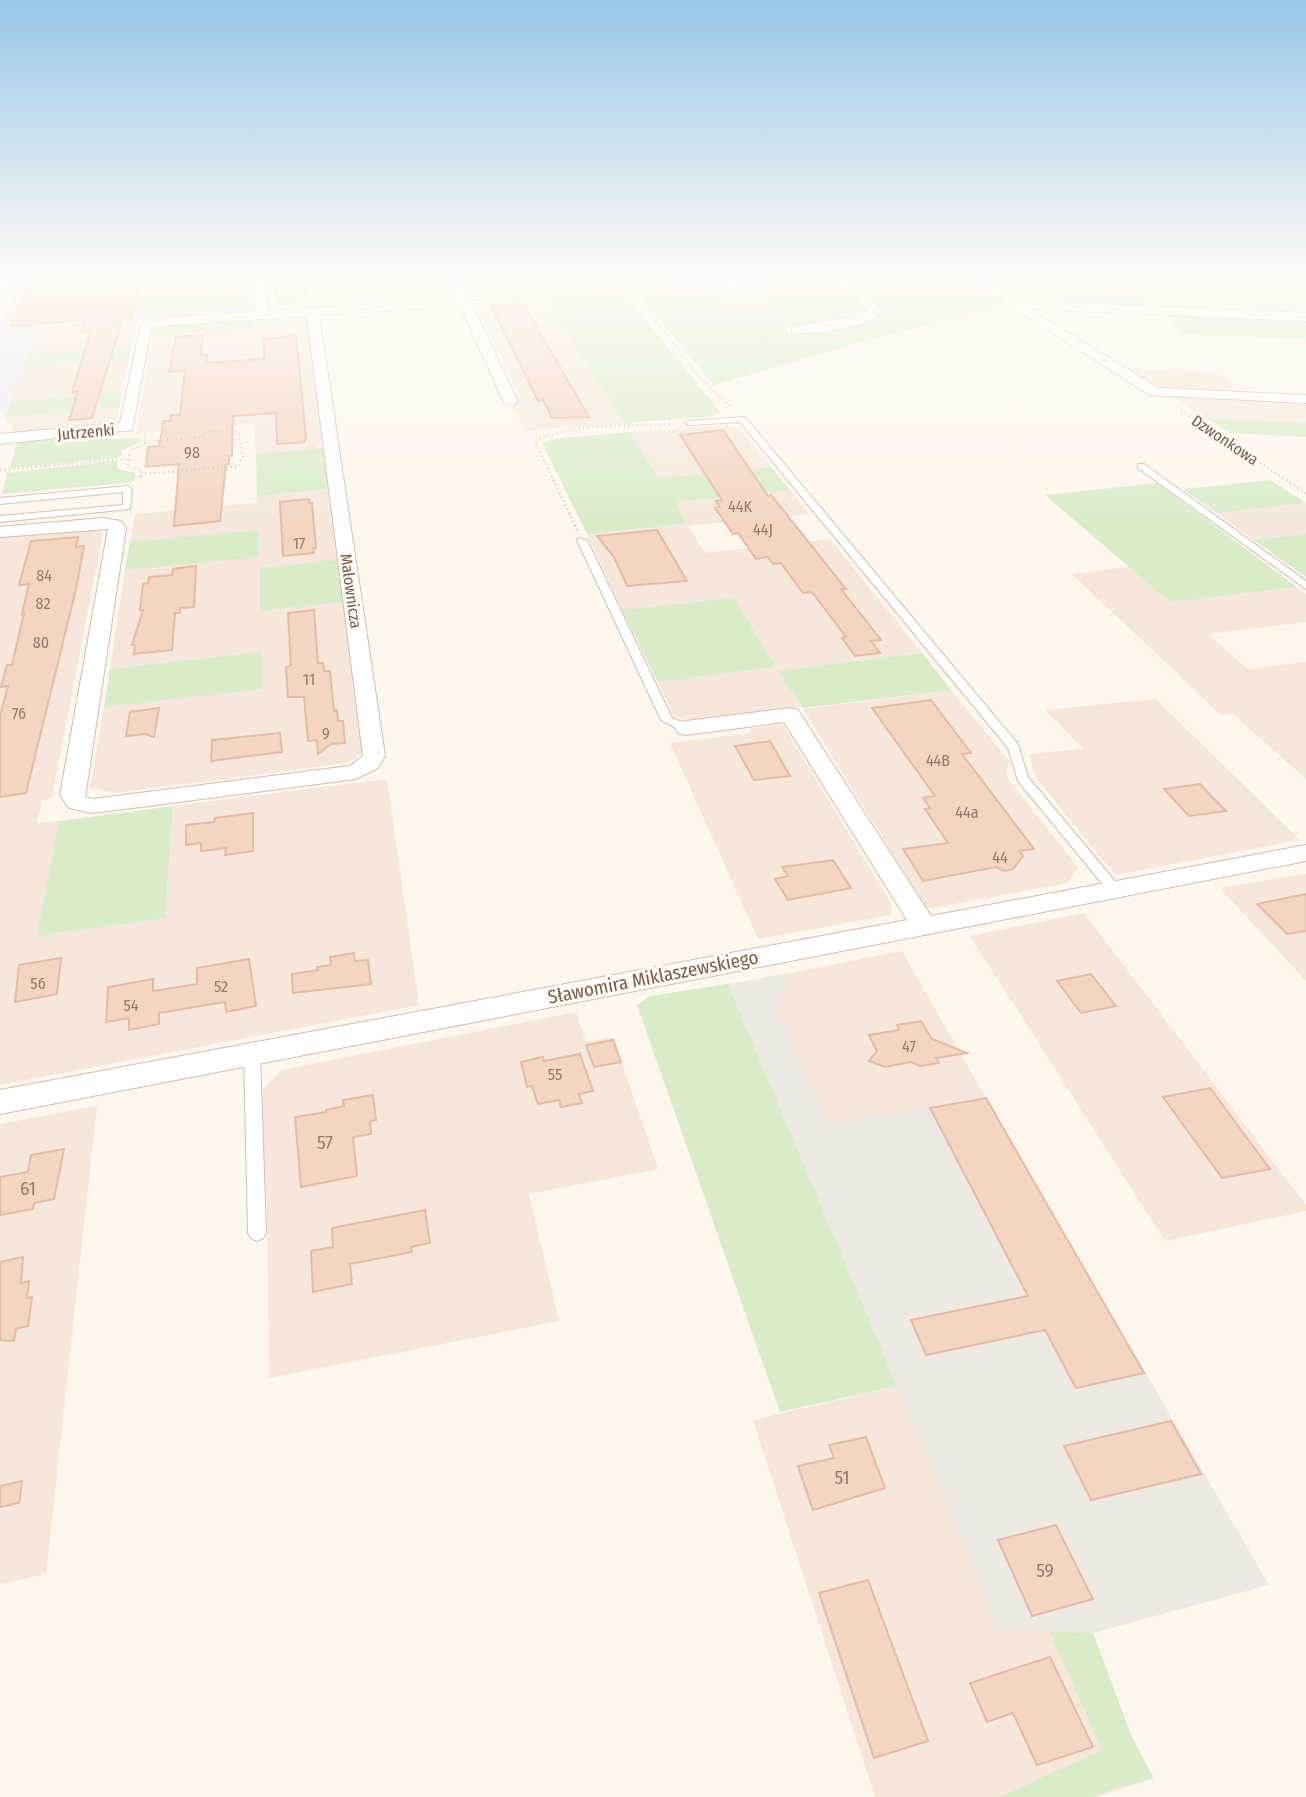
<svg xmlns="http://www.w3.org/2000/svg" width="1306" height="1797" font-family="'Fira Sans Condensed',sans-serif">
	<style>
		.residential { fill: #f5e8da }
		.industrial { fill: #efe9e4 }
		.education { fill: #f3e8fa }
		.green { fill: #d8ecc9 }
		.building { fill: #f3d5c3; stroke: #e6bba3; stroke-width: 2 }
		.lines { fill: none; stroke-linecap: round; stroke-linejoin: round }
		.service-casing { stroke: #d1beb0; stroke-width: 2 }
		.minor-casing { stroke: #d1beb0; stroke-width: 2 }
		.tertiary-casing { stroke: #d1beb0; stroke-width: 2 }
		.path-far1 { stroke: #d9b8a5; stroke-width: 2; stroke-dasharray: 1 2.5; stroke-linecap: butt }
		.path { stroke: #d9b8a5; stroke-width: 2.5; stroke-dasharray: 1 3.5; stroke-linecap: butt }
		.service { fill: #fff; fill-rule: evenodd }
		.minor { fill: #fff; fill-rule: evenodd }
		.tertiary { fill: #fff; fill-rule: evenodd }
		.labels { text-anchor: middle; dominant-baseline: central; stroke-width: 6; stroke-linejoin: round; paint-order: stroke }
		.far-street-label { font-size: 16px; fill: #7a5c4d; stroke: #fffaf3 }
		.number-label { font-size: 16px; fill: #987a6a }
		.street-label { font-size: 19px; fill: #7a5c4d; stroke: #fffaf3 }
		.near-number-label { font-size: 19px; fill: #987a6a }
	</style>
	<rect width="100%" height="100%" fill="#fdf6ec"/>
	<g class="residential">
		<path d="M263,275H309L315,309L267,312Z"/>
		<path d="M461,275H531L534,280L465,284Z"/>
		<path d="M993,283L1057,285L1062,305L1023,302Z"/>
		<path d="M751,285L772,305L726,310L707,288Z"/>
		<path d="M1140,289L1306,295V315L1150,309Z"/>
		<path d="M545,298L624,423L525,431L512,403L522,402L476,305Z"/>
		<path d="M307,316L326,443L313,449L256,454L254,424L136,433L152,336L250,329L251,317Z"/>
		<path d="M138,320L131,347L28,354L38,326Z"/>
		<path d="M129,361L122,392L11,401L22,368Z"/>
		<path d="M1129,369L1225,373L1235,392L1169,389L1153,385Z"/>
		<path d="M1182,396L1306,402V423L1206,418L1176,399Z"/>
		<path d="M119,408L118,420L95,428L13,434L11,424L5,417Z"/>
		<path d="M727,425L740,429L771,467L658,478L630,432Z"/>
		<path d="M331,489L340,560L261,611L345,602L364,752L347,763L114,793L90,787L104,707L262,689L260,652L110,669L125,570L259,556L258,530L130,542L135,514L256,503L257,496Z"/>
		<path d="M790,490L809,514L688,526L705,553L830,539L922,653L779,671L802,707L691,721L673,715L658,682L776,667L734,598L622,610L587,534L686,523L673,502Z"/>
		<path d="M1306,503V534L1254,540L1217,513Z"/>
		<path d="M91,529L103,533L52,797L42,802L37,823L59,821L38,936L165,918L173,806L387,779L419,1005L0,1085V537Z"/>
		<path d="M1129,567L1171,602L1297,587L1306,594V622L1208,634L1248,669L1306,662V779L1233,714L1221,715L1072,574Z"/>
		<path d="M951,690L1009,761L1006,776L1078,867L1068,883L927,909L803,709Z"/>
		<path d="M1156,699L1300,840L1115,875L1036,778L1029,754L1083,749L1045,710Z"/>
		<path d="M782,724L892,905L891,915L758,939L670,743L750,733L749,729Z"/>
		<path d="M1306,874V981L1220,888Z"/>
		<path d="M1084,913L1306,1205V1211L1165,1241L970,936Z"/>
		<path d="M902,951L986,1098L829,1123L777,1009L780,998L791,973Z"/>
		<path d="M576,1012L586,1042L613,1037L658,1169L529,1194L559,1321L269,1378L267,1210L261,1090L282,1070Z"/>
		<path d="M97,1106L46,1574L0,1584V1124Z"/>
		<path d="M897,1386L999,1631L1093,1633L1131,1735L1153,1779L1095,1797H875L753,1420Z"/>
	</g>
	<path class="industrial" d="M791,973L777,1009L829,1123L986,1098L1269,1585L1093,1633L999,1631L728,984Z"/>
	<path class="education" d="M74,275H249L253,313L38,326L5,417L0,414V322L17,286Z"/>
	<g class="green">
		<path d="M531,275H623L633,288L481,298L471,296L465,284L533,280Z"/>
		<path d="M637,275H783L785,276L656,287L644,283Z"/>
		<path d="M906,275H960L1004,303V307L868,340L714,385L639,295L707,288L727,310L771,305L751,285L826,280L834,282L868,310L864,313L815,325L783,326L792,336L887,314L847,281L852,278Z"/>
		<path d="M980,275H1239L1306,278V295L1141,289L1150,309L1062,305L1056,285L993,283Z"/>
		<path d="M194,276L215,281V307C203,317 150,321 136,313L144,282Z"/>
		<path d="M248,277L249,308H218V278Z"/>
		<path d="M619,293L635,307L720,412L710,417L624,423L545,298Z"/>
		<path d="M1169,314L1306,319V339L1180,334Z"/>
		<path d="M251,317V329L152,336L154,326Z"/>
		<path d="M131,347L129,361L22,368L28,354Z"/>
		<path d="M122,392L119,408L5,417L11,401Z"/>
		<path d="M1206,418L1306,423V437L1230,433Z"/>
		<path d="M630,432L658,478L771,467L790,490L674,502L687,523L587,534L542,443L551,439Z"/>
		<path d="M112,435L111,439L140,438L142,442L122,450L121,456L117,458L10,468L17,442Z"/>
		<path d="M325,448L327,458L318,459L328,462L331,489L257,496L256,454Z"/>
		<path d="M117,461L118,469L136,473L134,482L2,494L7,473Z"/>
		<path d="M1270,480L1306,503L1217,513L1183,489Z"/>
		<path d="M1157,483L1297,587L1170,602L1045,495Z"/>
		<path d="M259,530V557L125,570L130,542Z"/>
		<path d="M1306,534V577L1254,540Z"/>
		<path d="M340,560L345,602L260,611V568Z"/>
		<path d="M734,598L776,667L658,682L622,610Z"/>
		<path d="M261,652L262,689L104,707L110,669Z"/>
		<path d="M922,653L951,690L803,708L778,671Z"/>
		<path d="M173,806L165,918L37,936L59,821Z"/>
		<path d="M728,984L897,1386L780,1412L637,1005L650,996Z"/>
		<path d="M1050,1632L1093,1633L1131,1735L1153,1777L1090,1797H1000L1102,1750Z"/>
	</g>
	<g class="building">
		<path d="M109,275H141L132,317L123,318L92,418L69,420L78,392H72L91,331L81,332L85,320L10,326L29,287L64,279L70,283L108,281Z"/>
		<path d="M274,275H302L305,296L277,299Z"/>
		<path d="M521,304L525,307L589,417L552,418L543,400L538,401L491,306Z"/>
		<path d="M203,335L201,355H207L206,363L264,359V340L296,335L306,438L304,442L277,444L276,413L233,416L232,456H229V464H226L220,521L174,526L179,464L146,467L148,447L159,446L164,421H170L171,415H180L185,371L169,372L176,337Z"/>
		<path d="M723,430L768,496L771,495L846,589H841L881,640L871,641L880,653L855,656L842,638L846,637L812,592L803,593L781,563L773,564L768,557L756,559L738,533L733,534L715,508L720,507L716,501L722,500L680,435Z"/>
		<path d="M309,499V503H312L316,548H313L314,553L283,556L280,502Z"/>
		<path d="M657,530L687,581L627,586L614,557L597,536Z"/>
		<path d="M78,537L76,547L84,546L76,589L26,793L0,797V716L8,686L1,687L7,665H12L24,613L22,614L29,584L19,585L31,541Z"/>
		<path d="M196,566L194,607L180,608V613H175L172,650L134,654L135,645H132L143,610H140L143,584L148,583L149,577L172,575L173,569Z"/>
		<path d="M314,610L318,663H323L324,671H330L334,711L337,710L338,721H343L345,743L331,744L318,754L317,740L308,741L304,697H288L286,667L291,666L288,613Z"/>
		<path d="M931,700L971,753L962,754L1034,849L1019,851L1023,856L1013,869L1005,871L996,867L923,881L903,849L948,843L925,809L930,808L923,798L935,796L872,708Z"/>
		<path d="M159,708L154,737L145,734L126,736L130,712Z"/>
		<path d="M280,733L282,752L211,761L212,740Z"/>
		<path d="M770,741L790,776L754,780L735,746Z"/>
		<path d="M1200,784L1226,811L1189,816L1164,789Z"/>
		<path d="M253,813V851L225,855L226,848L201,851V843L186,845V825L214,822L215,818Z"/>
		<path d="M833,860L851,888L788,900L775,879L788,876L782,867Z"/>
		<path d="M1306,894V931L1287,934L1257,904Z"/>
		<path d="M354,953L355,961L368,960L371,984L293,993L292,974L318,970L317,967L331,965L330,957Z"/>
		<path d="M61,958L57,994L15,1002L19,965Z"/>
		<path d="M249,959L256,1006L226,1012L225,1002L159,1013V1024L129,1030V1018L106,1022L108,987L153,979V991L197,984V968Z"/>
		<path d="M1091,974L1116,1006L1081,1013L1057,981Z"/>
		<path d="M921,1021L932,1039L967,1053L936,1058L939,1063L920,1066L911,1062L885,1067L869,1061L877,1051L869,1035L899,1030L897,1025Z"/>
		<path d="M613,1040L621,1062L594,1067L586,1045Z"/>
		<path d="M580,1054L593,1091L579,1094L582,1103L561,1107L559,1100L538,1104L532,1086L527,1087L521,1062L543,1057L544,1061Z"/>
		<path d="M1210,1088L1270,1169L1222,1178L1163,1097Z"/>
		<path d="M373,1095L376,1120L370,1121L371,1134L353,1137L357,1176L301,1187L295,1117L326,1112V1110L344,1106L343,1100Z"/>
		<path d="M986,1098L1010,1140L1144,1373L1076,1388L1045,1330L926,1355L911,1320L1028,1296L930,1108Z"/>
		<path d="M64,1149L54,1199L34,1203L33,1209L0,1215V1177L28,1172L31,1155Z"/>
		<path d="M425,1210L430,1243L411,1247L412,1252L350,1264L352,1284L313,1292L311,1251L333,1247L332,1228Z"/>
		<path d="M23,1257L21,1283L29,1281L27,1298L32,1297L28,1326L16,1329L14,1341L0,1340V1262Z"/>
		<path d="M1171,1421L1201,1474L1091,1500L1064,1446Z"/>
		<path d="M866,1437L885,1488L813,1510L798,1466L834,1458L829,1445Z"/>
		<path d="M22,1481L19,1503L0,1507V1486Z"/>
		<path d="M1056,1525L1093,1599L1032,1616L998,1540Z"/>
		<path d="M868,1580L928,1741L874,1758L819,1593Z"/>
		<path d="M1050,1657L1093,1747L1037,1765L1013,1713L987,1722L970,1683Z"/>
	</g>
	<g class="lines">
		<g class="service-casing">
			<g id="service">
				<path d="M18,281H22L27,285L20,302L17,304L14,302L21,285Z"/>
				<path d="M644,288L646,291L464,304L461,302Z"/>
				<path d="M745,417L1018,744L1028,777L1119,886L1121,889L1119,892H1109L1018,781L1008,748L740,422L689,425L685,423L689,421Z"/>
				<path d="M1138,464H1144L1306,581V589L1138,468Z"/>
				<path d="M128,486L132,489L130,509L0,522V516L123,505V492L0,504V498Z"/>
				<path d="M579,538L587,540L672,718L690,725V731H682L661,720L577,540Z"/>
				<path d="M252,1047L258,1049L260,1053L266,1233L263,1238L257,1241L251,1238L248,1233L244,1053L246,1049Z"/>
			</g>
		</g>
		<g class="minor-casing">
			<g id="minor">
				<path d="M251,275H263L268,311L457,299L446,275H458L518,402L511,406L504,402L460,306L319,315L385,756L378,768L356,779L93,813L69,808L60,795L108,529L0,537V527L103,518L121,521L126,528L85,797L93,799L350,766L363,756L307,316L158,326L151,329L132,430L0,444V434L120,423L141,324L156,318L256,312Z"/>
				<path d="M626,275H638L647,286L824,275H882L876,278L847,280L883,310C864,331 822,331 796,334L792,333V327L849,318L869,310L834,281L644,294L640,292Z"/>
				<path d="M961,275H975L1018,301L1306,313V321L1030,309L1158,388L1306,395V403L1150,395Z"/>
				<path d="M790,708L798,710L801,715L931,916L1306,845V861L0,1114V1090L907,920L784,722L686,735L678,733L675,728L678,723L686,721Z"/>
			</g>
		</g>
		<g class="tertiary-casing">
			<path id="tertiary" d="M34,275H66L59,279L0,289V281Z"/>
		</g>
		<g class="path-far1">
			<path d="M75,281L98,277"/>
			<path d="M97,292L98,276"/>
			<path d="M215,298L217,276"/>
			<path d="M643,309L647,310L700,378L728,404"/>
		</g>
		<g class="path">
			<path d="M726,402L730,406"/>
			<path d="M1181,411L1306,493"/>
			<path d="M0,470L129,459"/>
			<path d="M141,474L239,466L243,457L238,432L206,431L202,437L145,442"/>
			<path d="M140,477L141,470L128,467L130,450L145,444L146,436H142"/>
			<path d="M577,530L535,441C577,422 629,426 674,424"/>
		</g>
		<use href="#service" class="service"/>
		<use href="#minor" class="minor"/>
		<use href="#tertiary" class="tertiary"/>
	</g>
	<linearGradient id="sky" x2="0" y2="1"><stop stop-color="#97c7e8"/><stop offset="0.52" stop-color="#fefbf6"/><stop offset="1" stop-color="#fefbf6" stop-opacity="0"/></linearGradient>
	<rect width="1306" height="527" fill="url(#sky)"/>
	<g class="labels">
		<g class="far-street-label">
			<text transform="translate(86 432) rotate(-5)">Jutrzenki</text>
			<text transform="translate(1225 440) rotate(34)">Dzwonkowa</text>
			<text transform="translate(351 591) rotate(82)">Malownicza</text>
		</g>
		<g class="number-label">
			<text x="192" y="452">98</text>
			<text x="740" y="506">44K</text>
			<text x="763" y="529">44J</text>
			<text x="299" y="543">17</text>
			<text x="44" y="575">84</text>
			<text x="43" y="603">82</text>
			<text x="41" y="642">80</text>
			<text x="309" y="679">11</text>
			<text x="19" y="713">76</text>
			<text x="326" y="733">9</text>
			<text x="938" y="760">44B</text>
			<text x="967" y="812">44a</text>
			<text x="1000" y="857">44</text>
			<text x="38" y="983">56</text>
			<text x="221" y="986">52</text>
			<text x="131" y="1005">54</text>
			<text x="909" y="1046">47</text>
			<text x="555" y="1074">55</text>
		</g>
		<g class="street-label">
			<text transform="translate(653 977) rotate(-11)">Sławomira Miklaszewskiego</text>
		</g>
		<g class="near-number-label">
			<text x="325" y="1142">57</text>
			<text x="28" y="1188">61</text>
			<text x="842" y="1477">51</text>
			<text x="1045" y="1570">59</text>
		</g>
	</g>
</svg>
